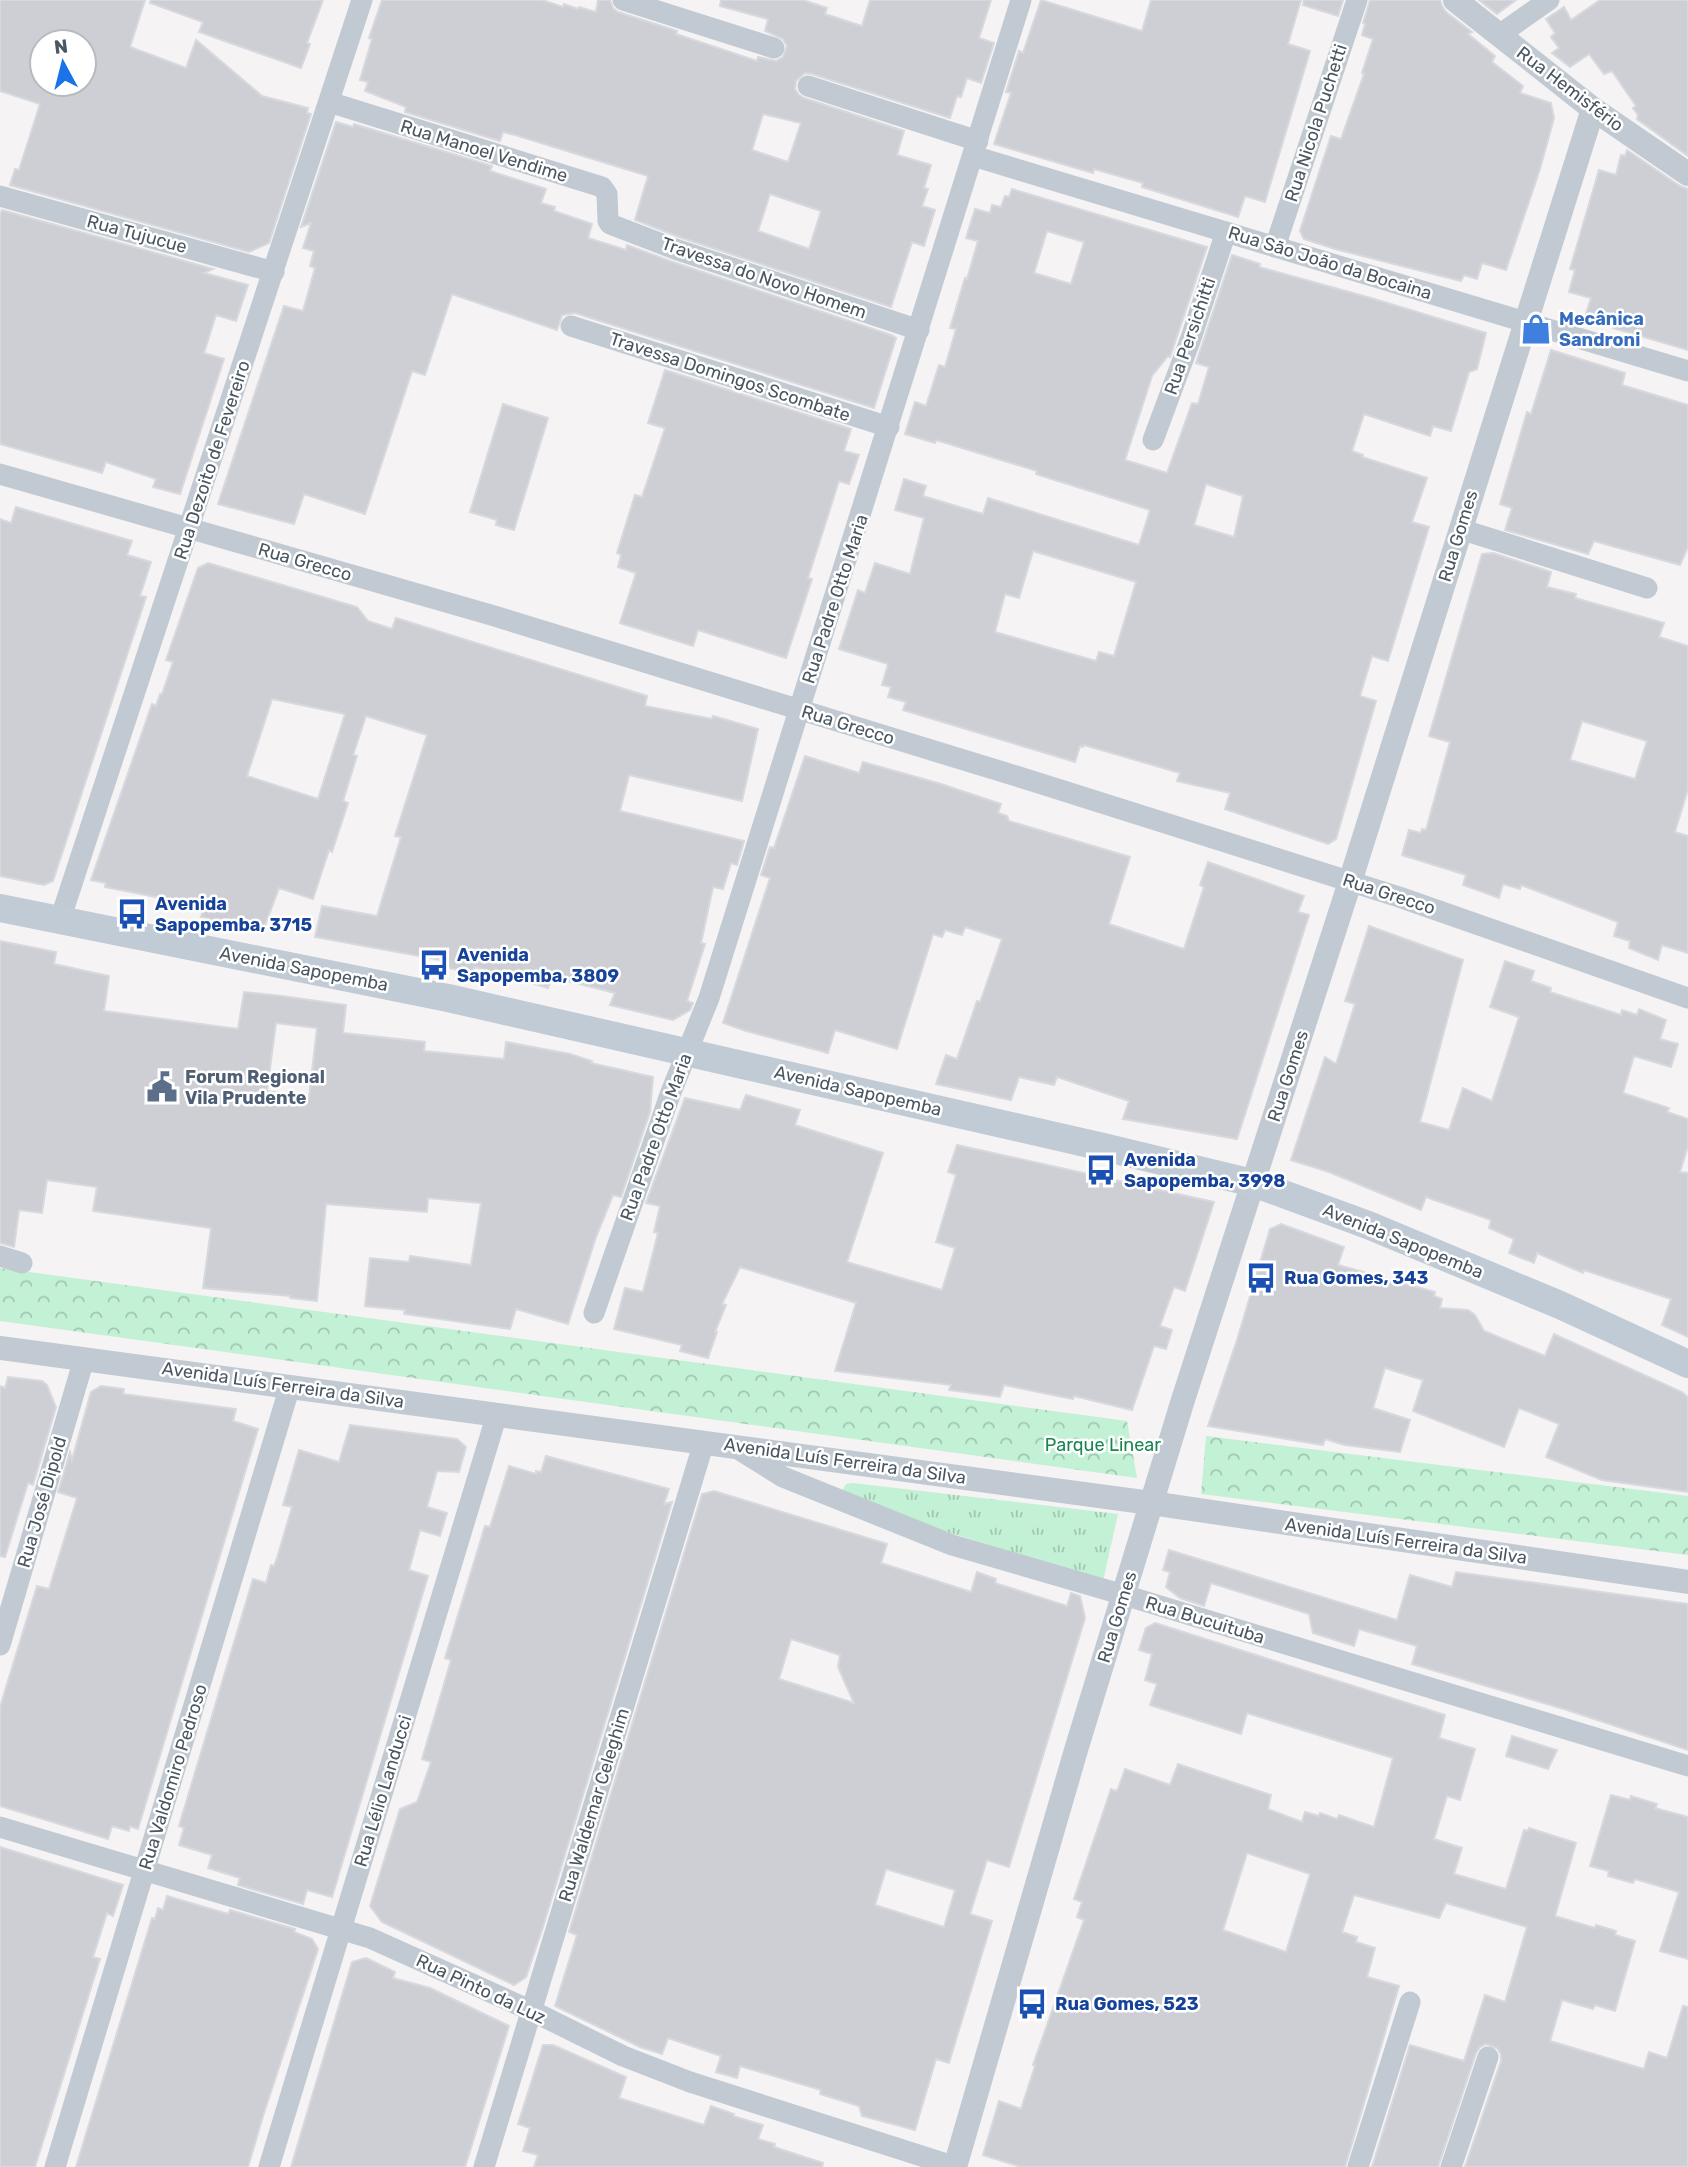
<svg xmlns="http://www.w3.org/2000/svg" width="1688" height="2167" font-family="Rubik,sans-serif">
	<style>
		.grass { fill: url(#grass-tufts) }
		.park { fill: url(#park-crowns) }
		.building { fill: #cdcfd5; stroke: #d7d9de; stroke-width: 2; fill-rule: evenodd }
		.lines { fill: none; stroke-linecap: round; stroke-linejoin: round }
		.minor { stroke: #c1cad2; stroke-width: 21 }
		.tertiary { stroke: #c1cad2; stroke-width: 24 }
		.secondary { stroke: #c1cbd6; stroke-width: 28 }
		.labels { text-anchor: middle; dominant-baseline: central; stroke-width: 5; stroke-linejoin: round; paint-order: stroke }
		.street-label { font-size: 18px; fill: #4a5661; stroke: #fff }
		.shop-label { font-size: 18px; font-weight: bold; fill: #366cbe; stroke: #fff; text-anchor: start }
		.transit-label { font-size: 18px; font-weight: bold; fill: #164399; stroke: #fff; text-anchor: start }
		.service-label { font-size: 18px; font-weight: bold; fill: #4e5e75; stroke: #fff; text-anchor: start }
		.park-label { font-size: 18px; fill: #17864f; stroke: #fff }
	</style>
	<defs>
		<pattern id="grass-tufts" width="24" height="20" patternUnits="userSpaceOnUse" patternTransform="scale(1.75)"><rect width="24" height="20" fill="#c3f1d5"/><path d="M3 7l-1-3M5 7V3M7 7l1-3M15 17l-1-3M17 17v-4M19 17l1-3" fill="none" stroke="#a0c6b0"/></pattern>
		<pattern id="park-crowns" width="20" height="18" patternUnits="userSpaceOnUse" patternTransform="scale(1.75)"><rect width="20" height="18" fill="#c3f1d5"/><path d="M2 6a3 3 0 1 1 6 0M12 15a3 3 0 1 1 6 0" fill="none" stroke="#a0c6b0"/></pattern>
	</defs>
	<rect width="100%" height="100%" fill="#f5f3f3"/>
	<path class="grass" d="M853,1483L1118,1514L1103,1581L843,1499L841,1493L846,1484Z"/>
	<g class="park">
		<path d="M0,1268L1127,1421L1137,1478L0,1321Z"/>
		<path d="M1206,1436L1688,1496V1555L1201,1494Z"/>
	</g>
	<g class="building">
		<path d="M0,0H145L130,47L186,68L196,40L262,96L308,108L307,113L311,114L269,243L249,252L10,185L15,169L19,170L40,104L0,91ZM42,42H84V84H42Z"/>
		<path d="M151,0H323L307,43L310,44L301,68L199,32L203,22L150,3Z"/>
		<path d="M382,0H542L563,7L564,4L578,9L579,7L596,12L598,0H610L613,8L618,12L677,31L676,34L757,61L758,57L776,61L783,57L787,46L783,39L765,31L768,19L720,6L721,0H803L827,8L825,14L862,26L870,0H991L979,38L994,43L981,83L967,78L961,97L957,96L950,118L812,74L805,73L796,81L795,89L799,95L804,98L904,131L897,155L931,165L924,188L928,189L922,206L935,210L924,246L912,242L891,307L679,237L635,220L648,176L515,135L503,132L500,141L405,112L406,107L365,91L368,82L360,80L372,39L369,38ZM763,114L801,123L788,162L752,150ZM770,194L821,211L809,249L758,231Z"/>
		<path d="M1041,0L1142,31L1151,0H1301L1288,44L1310,51L1265,202L1245,196L1238,217L1142,187L1143,183L1094,169L1093,173L994,144L1011,93L1006,92L1019,51L1023,53Z"/>
		<path d="M1304,0H1343L1338,16L1303,5Z"/>
		<path d="M1370,0H1440L1442,6L1446,12L1472,32L1468,34L1495,56L1492,62L1523,86L1520,93L1551,103L1554,118L1540,169L1506,270L1482,263L1477,279L1464,275L1461,281L1335,249L1304,239L1300,231L1331,136L1341,139L1364,74L1362,73L1373,39L1362,35L1365,24L1363,23Z"/>
		<path d="M1479,0H1516L1497,14Z"/>
		<path d="M1600,0H1688V156L1637,119L1638,115L1633,108L1636,106L1612,71L1604,74L1589,54L1570,67L1552,53L1559,48L1551,37L1555,33L1546,19L1564,7L1571,20Z"/>
		<path d="M336,122L353,127L354,124L492,166L490,171L546,189L541,203L555,207L554,211L592,224L588,238L626,250L627,245L670,261L891,335L896,338L874,408L575,313L562,315L557,330L452,294L425,375L412,371L365,514L304,494L294,524L218,504L284,306L303,311L315,268L310,266L314,251L303,248L311,223L301,227Z"/>
		<path d="M1627,150L1680,186L1688,189V350L1613,328V325L1585,317L1591,298L1569,292L1575,270L1570,269L1599,170L1616,175L1621,155L1625,156Z"/>
		<path d="M1012,189L1207,247L1170,357L1168,356L1152,376L1125,460L1167,473L1192,403L1198,404L1209,367L1196,363L1232,255L1260,264L1259,267L1371,298L1486,333L1477,369L1469,372L1451,431L1433,426L1430,436L1364,414L1352,451L1363,455L1362,457L1427,478L1412,522L1429,527L1388,661L1372,656L1360,696L1376,701L1336,839L1328,844L1225,809L1230,793L1177,781L1180,773L1084,745L1083,747L1080,746L1075,762L903,710L906,702L888,697L891,687L882,685L888,664L839,649L858,590L865,593L875,563L910,574L924,518L895,510L904,479L926,486L923,496L983,514L988,498L1139,545L1150,510L1036,474L1037,471L936,440L935,443L905,434L915,402L926,406L939,365L945,367L956,329L950,328L965,278L967,279L978,241L966,238L975,209L990,213L992,205L1001,207L1005,196L1009,197ZM1047,231L1084,242L1071,284L1034,273ZM1206,484L1243,496L1234,537L1194,525ZM1033,551L1136,582L1114,656L1099,652L1096,661L995,632L1005,594L1019,598Z"/>
		<path d="M2,210L213,269L204,273L248,285L236,321L216,315L204,353L224,359L180,494L153,487L156,479L106,462L102,473L0,444V215Z"/>
		<path d="M1551,350L1625,373L1622,385L1688,405V547L1680,565L1594,541L1588,554L1505,530L1512,508L1500,504L1527,412L1531,414Z"/>
		<path d="M665,370L851,429L844,451L859,455L849,484L839,481L808,578L812,579L786,658L698,630L693,646L620,623L636,573L618,567L621,555L617,553L635,495L642,497L665,428L648,423Z"/>
		<path d="M503,404L548,418L514,530L496,525L497,520L470,512Z"/>
		<path d="M16,507L132,541L127,555L151,562L140,596L146,597L53,881L44,885L0,876V519L11,523Z"/>
		<path d="M1493,553L1551,572L1547,587L1576,594L1575,598L1664,623L1659,637L1688,646V789L1675,832L1688,836V953L1662,945L1658,960L1629,948L1630,941L1614,936L1618,922L1521,885L1520,889L1503,884L1499,898L1463,885L1466,875L1402,855L1409,830L1421,833L1422,829L1426,830L1450,742L1429,736L1482,554ZM1582,721L1647,741L1635,779L1570,760Z"/>
		<path d="M208,563L357,607L368,621L392,629L396,618L647,696L645,706L712,719L713,716L758,729L742,801L629,775L620,811L744,841L737,865L731,863L723,889L713,887L701,943L705,944L687,1001L693,1003L690,1010L673,1020L610,1005L615,993L552,977L548,988L475,967L473,973L439,966L441,960L315,937L322,906L377,916L401,837L395,836L427,735L366,716L353,755L357,756L343,801L348,803L332,852L329,850L313,899L279,888L263,931L201,917L203,910L166,899L105,887L106,883L91,880L152,704L156,706L160,694H162L173,662L166,660L198,568ZM272,699L345,714L318,799L247,776Z"/>
		<path d="M805,756L859,773L863,762L941,784L1001,804L998,813L1007,816L1009,821L1130,857L1109,924L1184,949L1204,887L1200,885L1208,862L1304,896L1298,912L1309,915L1237,1139L1123,1119L1129,1101L1057,1077L1054,1085L1019,1077L1011,1100L936,1084L946,1055L957,1059L977,1001L980,1002L983,994L1002,939L965,927L962,935L945,930L942,937L933,934L897,1049L835,1030L828,1053L746,1031L723,1023L770,878L761,875L770,847L774,848Z"/>
		<path d="M1369,926L1463,960L1420,1122L1449,1130L1463,1088L1492,1101L1519,1017L1490,1007L1505,961L1534,971L1531,981L1551,988L1550,992L1621,1015L1622,1010L1637,1015L1639,1009L1666,1020L1660,1039L1678,1044L1671,1067L1634,1056L1623,1093L1669,1108L1667,1112L1688,1119V1146L1680,1172L1688,1173V1337L1662,1325L1671,1299L1584,1270L1583,1273L1537,1253L1534,1263L1509,1253L1514,1239L1489,1228L1491,1220L1426,1197L1421,1210L1329,1172L1291,1160L1325,1057L1336,1064L1355,1004L1345,1001Z"/>
		<path d="M0,941L56,952L54,964L109,976L104,1011L238,1029L244,992L282,996L346,1005L343,1033L425,1042L424,1051L504,1059L506,1042L570,1054L592,1061L591,1063L653,1077L650,1112L621,1197L613,1195L596,1237L568,1324L516,1309L510,1329L404,1314L405,1310L365,1306L370,1258L409,1262L410,1256L471,1265L481,1203L428,1198L427,1212L326,1204L317,1301L290,1298V1296L203,1288L211,1228L93,1211L97,1187L47,1180L42,1213L19,1210L14,1247L0,1243ZM276,1023L317,1028L309,1097L267,1091Z"/>
		<path d="M746,1095L800,1110L795,1125L883,1153L847,1262L942,1290L955,1248L936,1242L956,1175L948,1172L957,1145L1214,1202L1185,1291L1174,1287L1160,1326L1172,1330L1166,1349L1154,1346L1132,1410L1074,1396L1073,1399L1004,1385L1000,1397L949,1390L951,1385L835,1371L856,1303L740,1267L722,1304L726,1305L715,1332H717L708,1358L680,1351L682,1345L614,1329L625,1288L643,1292L658,1233L654,1232L660,1206L646,1203L685,1098L740,1110Z"/>
		<path d="M1281,1224L1344,1247L1338,1265L1435,1292L1434,1296L1442,1299L1440,1308L1468,1310L1475,1315L1484,1331L1545,1356L1554,1334L1682,1392L1688,1397V1492L1602,1480L1546,1457L1559,1424L1519,1408L1504,1447L1413,1411L1423,1380L1385,1368L1373,1408L1410,1420L1400,1452L1345,1445L1325,1439L1323,1445L1208,1426L1237,1340L1270,1229Z"/>
		<path d="M8,1377L42,1381L47,1385L56,1407L33,1485L28,1483L5,1557L0,1556V1386L5,1388Z"/>
		<path d="M101,1386L124,1389L123,1394L236,1409L233,1421L258,1429L138,1829L130,1826L129,1831L112,1826L108,1839L0,1806V1707L37,1586L49,1589L77,1498L58,1492L70,1452L72,1460L91,1392Z"/>
		<path d="M350,1425L457,1439L466,1447L459,1472L437,1471L427,1507L447,1513L440,1536L420,1530L409,1570L428,1576L332,1897L307,1890L303,1904L238,1885L240,1878L208,1868L212,1855L179,1845L184,1828L179,1826L253,1579L266,1583L271,1565L274,1566L277,1558L292,1507L283,1505L299,1450L339,1462Z"/>
		<path d="M546,1456L669,1489L664,1504L672,1502L543,1927L526,1977L514,1985L382,1922L370,1906L400,1809L417,1802L431,1762L422,1759L451,1660L445,1658L485,1526L490,1527L509,1466L536,1474V1471L541,1472Z"/>
		<path d="M714,1491L887,1544L881,1563L971,1592L977,1572L996,1579L995,1583L1067,1606L1071,1593L1080,1596L1085,1618L1009,1867L987,1860L970,1914L992,1921L949,2063L936,2059L915,2130L862,2116L859,2106L820,2094L821,2090L740,2066L737,2078L716,2072L721,2056L668,2038L662,2054L640,2047L555,2006L577,1935L569,1932L702,1494ZM791,1639L840,1655L838,1667L854,1703L779,1679ZM886,1869L955,1890L944,1927L875,1905Z"/>
		<path d="M1169,1550L1397,1620L1410,1575L1452,1587L1456,1572L1688,1604V1750L1564,1709L1412,1664L1417,1646L1359,1629L1354,1646L1313,1633L1309,1614L1211,1583L1204,1606L1180,1598L1166,1587L1170,1572L1163,1570Z"/>
		<path d="M1155,1623L1445,1715L1439,1738L1475,1749L1460,1800L1447,1796L1434,1839L1462,1848L1454,1874L1506,1889L1524,1830L1528,1831L1529,1828L1576,1843L1555,1916L1595,1928L1596,1925L1616,1931L1615,1935L1635,1941L1615,2011L1595,2005L1593,2009L1562,2000L1550,2041L1644,2069L1649,2052L1667,2058L1683,2006L1688,2007V2167H1465L1501,2061V2054L1497,2048L1486,2044L1480,2047L1476,2053L1438,2167H1372L1410,2045L1464,2061L1485,1995L1505,2002L1527,1927L1446,1903L1439,1918L1354,1895L1342,1932L1357,1937L1356,1942L1375,1948L1367,1977L1399,1986L1345,2167H1021L983,2155L999,2101L1021,2109L1035,2066L1033,2065L1084,1920L1077,1917L1082,1902L1074,1899L1111,1789L1116,1791L1118,1789L1125,1769L1170,1785L1178,1764L1271,1795L1268,1809L1302,1822L1305,1812L1319,1816L1320,1813L1337,1819L1339,1815L1374,1827L1393,1758L1247,1713L1241,1734L1150,1705L1157,1684L1145,1680L1152,1654L1139,1650L1146,1628ZM1247,1853L1310,1874L1286,1952L1223,1930Z"/>
		<path d="M1512,1736L1557,1750L1548,1769L1506,1756Z"/>
		<path d="M1611,1795L1630,1800L1631,1796L1657,1804L1655,1808L1688,1817V1959L1660,1951L1679,1892L1635,1879L1633,1883L1608,1876L1609,1871L1590,1866Z"/>
		<path d="M0,1847L123,1885L113,1916L107,1913L93,1957L100,1959L35,2167H0Z"/>
		<path d="M167,1896L228,1914L230,1910L295,1929L294,1932L312,1939L318,1949L264,2113L248,2167H76L152,1918L155,1919L158,1908L163,1910Z"/>
		<path d="M366,1958L395,1972L393,1978L430,1988L509,2026L465,2167H291L352,1962Z"/>
		<path d="M543,2045H553L626,2077L619,2098L704,2125L711,2106L734,2114L733,2116L763,2125L758,2139L775,2144L774,2147L823,2163L822,2167H534L538,2155L523,2151L530,2128L518,2124Z"/>
	</g>
	<g class="lines">
		<g class="minor">
			<path d="M623,0L774,48"/>
			<path d="M1499,35L1549,0"/>
			<path d="M808,86L978,141"/>
			<path d="M329,102L602,187L607,194L608,221L610,224L675,249L919,330"/>
			<path d="M973,156L1688,371"/>
			<path d="M0,196L274,272"/>
			<path d="M1275,247L1357,0"/>
			<path d="M571,326L889,427"/>
			<path d="M1153,440L1191,338L1226,232"/>
			<path d="M0,474L491,615L1029,780L1399,897L1688,998"/>
			<path d="M1460,529L1647,588"/>
			<path d="M60,920L362,0"/>
			<path d="M0,1256L22,1263"/>
			<path d="M594,1313L671,1092L709,998L1021,0"/>
			<path d="M735,1447L783,1477L952,1545L1124,1595L1688,1766"/>
			<path d="M0,1645L84,1359"/>
			<path d="M0,1827L370,1938L532,2011L623,2056L690,2082L956,2167"/>
			<path d="M55,2167L290,1386"/>
			<path d="M269,2167L497,1414"/>
			<path d="M484,2167L704,1442"/>
			<path d="M1358,2167L1410,2002"/>
			<path d="M1451,2167L1488,2057"/>
		</g>
		<g class="tertiary">
			<path d="M1455,0L1593,109L1688,174"/>
			<path d="M0,1348L1151,1503L1688,1582"/>
			<path d="M955,2167L1076,1750L1182,1403L1350,882L1593,109"/>
		</g>
		<path class="secondary" d="M0,908L448,998L1103,1147L1253,1183L1368,1225L1560,1305L1688,1364"/>
	</g>
	<defs>
		<g id="shop-bare" transform="scale(2.415)"><path d="M-5-2.5h2.3a2.7 3.5 0 0 1 5.4 0H5L5.5 6h-11ZM-1.5-2.5h3a1.5 2.3 0 0 0-3 0Z" fill="#3f7fe0" stroke="#fff" stroke-width="2.5" paint-order="stroke"/></g>
		<g id="bus-bare" transform="scale(2.415)"><path d="M-5-6H5V4H4V6H2V4H-2V6H-4V4H-5ZM-3.5-4V0h7V-4ZM-3.5 1.2v1.5H-2V1.2ZM2 1.2v1.5H3.5V1.2Z" fill="#1a4fb4" stroke="#fff" stroke-width="2.5" paint-order="stroke"/></g>
		<g id="civic-bare" transform="scale(2.415)"><path d="M-.6-6.5H3V-4.5H.6V-3L4-1V1h2V6H-6V1h2V-1L-.6-3ZM-1.2 2.5V6h2.4V2.5Z" fill="#5c6f8a" stroke="#fff" stroke-width="2.5" paint-order="stroke"/></g>
	</defs>
	<g fill-rule="evenodd">
		<use href="#shop-bare" x="1536" y="329"/>
		<use href="#bus-bare" x="132" y="914"/>
		<use href="#bus-bare" x="434" y="965"/>
		<use href="#civic-bare" x="162" y="1087"/>
		<use href="#bus-bare" x="1101" y="1170"/>
		<use href="#bus-bare" x="1261" y="1278"/>
		<use href="#bus-bare" x="1032" y="2004"/>
	</g>
	<g class="labels">
		<g class="street-label">
			<text transform="translate(1570 89) rotate(37)">Rua Hemisfério</text>
			<text transform="translate(1316 123) rotate(-72)">Rua Nicola Puchetti</text>
			<text transform="translate(484 151) rotate(17)">Rua Manoel Vendime</text>
			<text transform="translate(137 234) rotate(15)">Rua Tujucue</text>
			<text transform="translate(1330 263) rotate(17)">Rua São João da Bocaina</text>
			<text transform="translate(764 278) rotate(19)">Travessa do Novo Homem</text>
			<text transform="translate(1190 336) rotate(-71)">Rua Persichitti</text>
			<text transform="translate(730 377) rotate(18)">Travessa Domingos Scombate</text>
			<text transform="translate(212 460) rotate(-72)">Rua Dezoito de Fevereiro</text>
			<text transform="translate(1458 536) rotate(-73)">Rua Gomes</text>
			<text transform="translate(305 562) rotate(16)">Rua Grecco</text>
			<text transform="translate(835 599) rotate(-72)">Rua Padre Otto Maria</text>
			<text transform="translate(848 725) rotate(17)">Rua Grecco</text>
			<text transform="translate(1389 894) rotate(18)">Rua Grecco</text>
			<text transform="translate(304 969) rotate(11)">Avenida Sapopemba</text>
			<text transform="translate(1288 1076) rotate(-72)">Rua Gomes</text>
			<text transform="translate(858 1091) rotate(13)">Avenida Sapopemba</text>
			<text transform="translate(656 1137) rotate(-70)">Rua Padre Otto Maria</text>
			<text transform="translate(1403 1241) rotate(22)">Avenida Sapopemba</text>
			<text transform="translate(283 1385) rotate(8)">Avenida Luís Ferreira da Silva</text>
			<text transform="translate(845 1461) rotate(8)">Avenida Luís Ferreira da Silva</text>
			<text transform="translate(42 1502) rotate(-74)">Rua José Dipold</text>
			<text transform="translate(1406 1541) rotate(8)">Avenida Luís Ferreira da Silva</text>
			<text transform="translate(1117 1617) rotate(-73)">Rua Gomes</text>
			<text transform="translate(1205 1620) rotate(17)">Rua Bucuituba</text>
			<text transform="translate(173 1777) rotate(-73)">Rua Valdomiro Pedroso</text>
			<text transform="translate(383 1791) rotate(-73)">Rua Lélio Landucci</text>
			<text transform="translate(594 1805) rotate(-73)">Rua Waldemar Celeghim</text>
			<text transform="translate(481 1989) rotate(25)">Rua Pinto da Luz</text>
		</g>
		<g class="shop-label">
			<text x="1559" y="319">Mecânica<tspan x="1559" dy="21">Sandroni</tspan></text>
		</g>
		<g class="transit-label">
			<text x="155" y="904">Avenida<tspan x="155" dy="21">Sapopemba, 3715</tspan></text>
			<text x="457" y="955">Avenida<tspan x="457" dy="21">Sapopemba, 3809</tspan></text>
			<text x="1124" y="1160">Avenida<tspan x="1124" dy="21">Sapopemba, 3998</tspan></text>
			<text x="1284" y="1278">Rua Gomes, 343</text>
			<text x="1055" y="2004">Rua Gomes, 523</text>
		</g>
		<g class="service-label">
			<text x="185" y="1077">Forum Regional<tspan x="185" dy="21">Vila Prudente</tspan></text>
		</g>
		<g class="park-label">
			<text x="1103" y="1445">Parque Linear</text>
		</g>
	</g>
	<g transform="translate(63 63) rotate(353)"><circle r="33" fill="#ffffff" stroke="#b7bbc0" stroke-width="2"/>
	<path d="M0-5L12 26L0 18L-12 26Z" fill="#1a73e8"/>
	<text y="-10" font-size="19" font-weight="bold" text-anchor="middle" fill="#4a5661">N</text>
	</g>
</svg>
